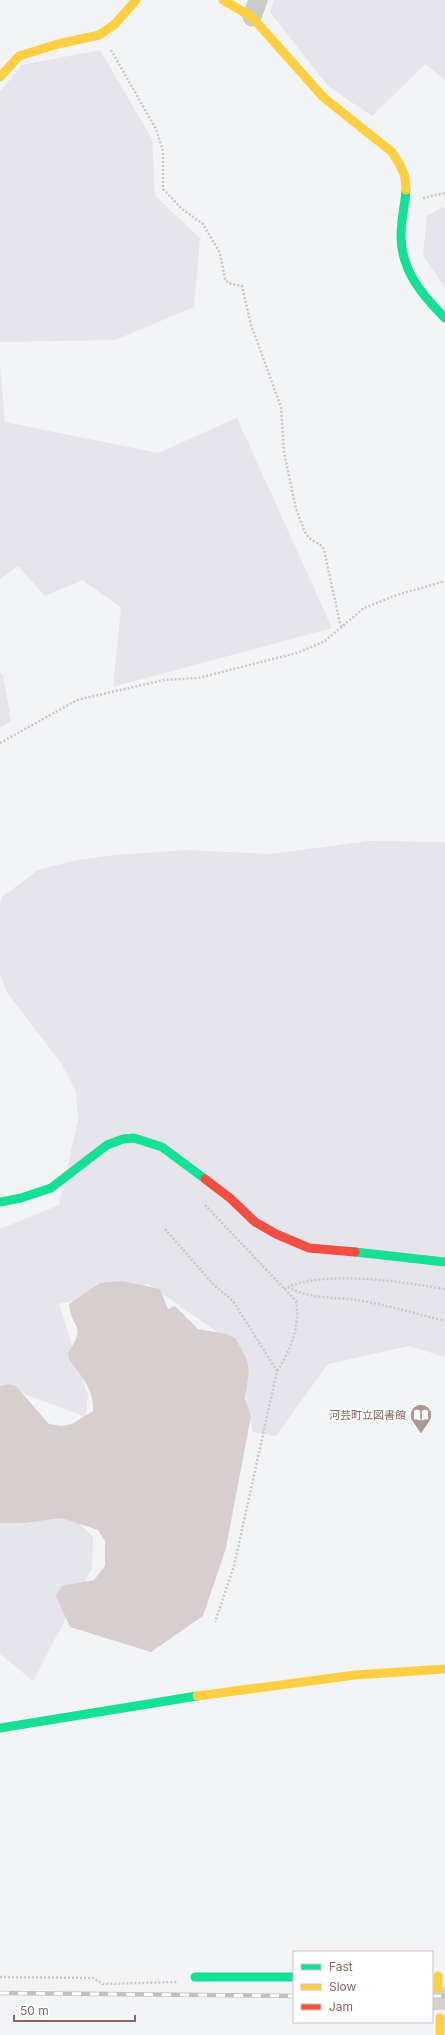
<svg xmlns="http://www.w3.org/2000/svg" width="445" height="2035" font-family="Inter,'Noto Sans JP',sans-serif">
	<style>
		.green { fill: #e5e5eb }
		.water { fill: #d9cecf }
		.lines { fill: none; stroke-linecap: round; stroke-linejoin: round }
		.secondary-tunnel { stroke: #d8d0d0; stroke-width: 22; stroke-dasharray: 22 11; stroke-linecap: butt }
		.path { stroke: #cac9c8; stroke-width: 2.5; stroke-dasharray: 2 2; stroke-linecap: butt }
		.street { stroke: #cdcaca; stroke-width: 19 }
		.fast { stroke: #16e098; stroke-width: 9 }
		.slow { stroke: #ffcf43; stroke-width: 9 }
		.jam { stroke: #f24e42; stroke-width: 9 }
		.rail-casing { stroke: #c3c1c0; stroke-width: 4.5 }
		.rail { stroke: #fff; stroke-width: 3; stroke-dasharray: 9; stroke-linecap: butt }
		.labels { text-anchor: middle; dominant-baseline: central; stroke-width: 4; stroke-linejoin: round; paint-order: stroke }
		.poi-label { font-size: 11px; fill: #866663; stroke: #fff; text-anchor: end }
	</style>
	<rect width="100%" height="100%" fill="#f3f4f5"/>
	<g class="green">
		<path d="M274,0H445V80L425,64L372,116L328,86L270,12Z"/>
		<path d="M100,50L152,139L155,196L200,238L194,307L115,340L0,342V92L22,65Z"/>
		<path d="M445,206V288L423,255L427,216Z"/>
		<path d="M0,365L5,422L158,453L237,418L332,628L113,687L121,607L82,580L45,596L18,566L0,579Z"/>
		<path d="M0,672L3,675L11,721L0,728Z"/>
		<path d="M368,841L445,842V1357L409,1346L328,1364L276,1436L253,1432L236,1345L148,1284L59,1304L88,1396L86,1417L0,1385V1229L59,1205L78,1120L76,1092L61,1063L6,991L0,973V902L2,897L38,870L72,861L115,855L187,850L271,854Z"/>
		<path d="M70,1514L93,1537L92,1568L33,1681L0,1654V1519Z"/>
	</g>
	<path class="water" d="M123,1281L160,1289L168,1309L175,1306L198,1329L227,1334L236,1339L247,1360L249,1371L245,1398L251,1416L226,1548L203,1616L151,1652L70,1627L56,1596L62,1586L94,1580L105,1566V1541L98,1530L62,1518L23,1523H0V1386L8,1384L16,1386L49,1424L61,1426L72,1424L93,1411C95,1390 80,1375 69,1359L68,1353C88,1323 71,1330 69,1304L100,1283Z"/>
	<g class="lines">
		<path class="secondary-tunnel" d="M438,1988L440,2018"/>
		<g class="path">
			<path d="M111,50L156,129L163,151V189L182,209L203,224L220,253L225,279L228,283L242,286L251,325L281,407L284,452L296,509L305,532L309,538L322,546L324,550L340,623L342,627"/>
			<path d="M423,198L445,193"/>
			<path d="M0,743L77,700L164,680L198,678L297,653L325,641L364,608L397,595L445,581"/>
			<path d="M205,1205L296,1301C301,1324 290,1352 277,1371"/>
			<path d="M165,1229L213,1284L233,1301L277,1371L234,1566L215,1622"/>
			<path d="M288,1287C308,1299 335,1297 357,1300C387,1305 416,1314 445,1321"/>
			<path d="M284,1289C321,1269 404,1282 445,1289"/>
			<path d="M0,1977L93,1978L103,1984L178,1982"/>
		</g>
		<path class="street" d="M252,17L258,0"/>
		<g class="fast">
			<path d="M406,190C405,205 401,220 401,236C401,270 422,295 445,318"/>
			<path d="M0,1202L21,1198L51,1188L107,1145L123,1139L134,1138L162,1147L205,1179"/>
			<path d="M355,1252L445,1262"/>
			<path d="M0,1728L197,1696"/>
			<path d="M195,1977H294"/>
		</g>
		<g class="slow">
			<path d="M223,0L252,17L323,97L392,152L400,165L405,177L406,190"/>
			<path d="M0,77L19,56L58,44L99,35L115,24L136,0"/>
			<path d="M197,1696L355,1675L445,1669"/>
			<path d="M438,1976V1988"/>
			<path d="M440,2018V2035"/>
		</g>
		<path class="jam" d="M205,1179L230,1198L255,1222L276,1234L309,1248L355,1252"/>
		<g class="rail-casing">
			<g id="rail">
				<path d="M0,1993L294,1996"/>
				<path d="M432,1996H445"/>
			</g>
		</g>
		<use href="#rail" class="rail"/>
	</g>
	<defs>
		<g id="library-pin" transform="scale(1.15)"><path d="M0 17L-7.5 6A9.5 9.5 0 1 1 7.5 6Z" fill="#ac9896" stroke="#fff"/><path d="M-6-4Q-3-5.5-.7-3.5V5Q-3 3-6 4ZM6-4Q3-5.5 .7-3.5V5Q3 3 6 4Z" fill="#fff"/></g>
	</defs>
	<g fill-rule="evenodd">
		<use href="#library-pin" x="421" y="1415"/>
	</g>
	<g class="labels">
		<g class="poi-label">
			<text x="406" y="1415">河芸町立図書館</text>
		</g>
	</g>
	<rect x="293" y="1951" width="140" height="72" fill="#ffffff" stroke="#cfc2c1"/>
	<rect x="301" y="1964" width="20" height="6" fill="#16e098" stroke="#cfc2c1"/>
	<text x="329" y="1971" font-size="12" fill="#866663">Fast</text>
	<rect x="301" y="1984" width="20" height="6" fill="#ffcf43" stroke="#cfc2c1"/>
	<text x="329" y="1991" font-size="12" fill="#866663">Slow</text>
	<rect x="301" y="2004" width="20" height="6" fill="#f24e42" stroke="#cfc2c1"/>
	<text x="329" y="2011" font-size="12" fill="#866663">Jam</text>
	<path d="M14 2015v6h121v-6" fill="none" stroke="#866663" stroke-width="2"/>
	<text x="20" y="2015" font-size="12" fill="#866663" stroke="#ffffff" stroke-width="3" paint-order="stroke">50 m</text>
</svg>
